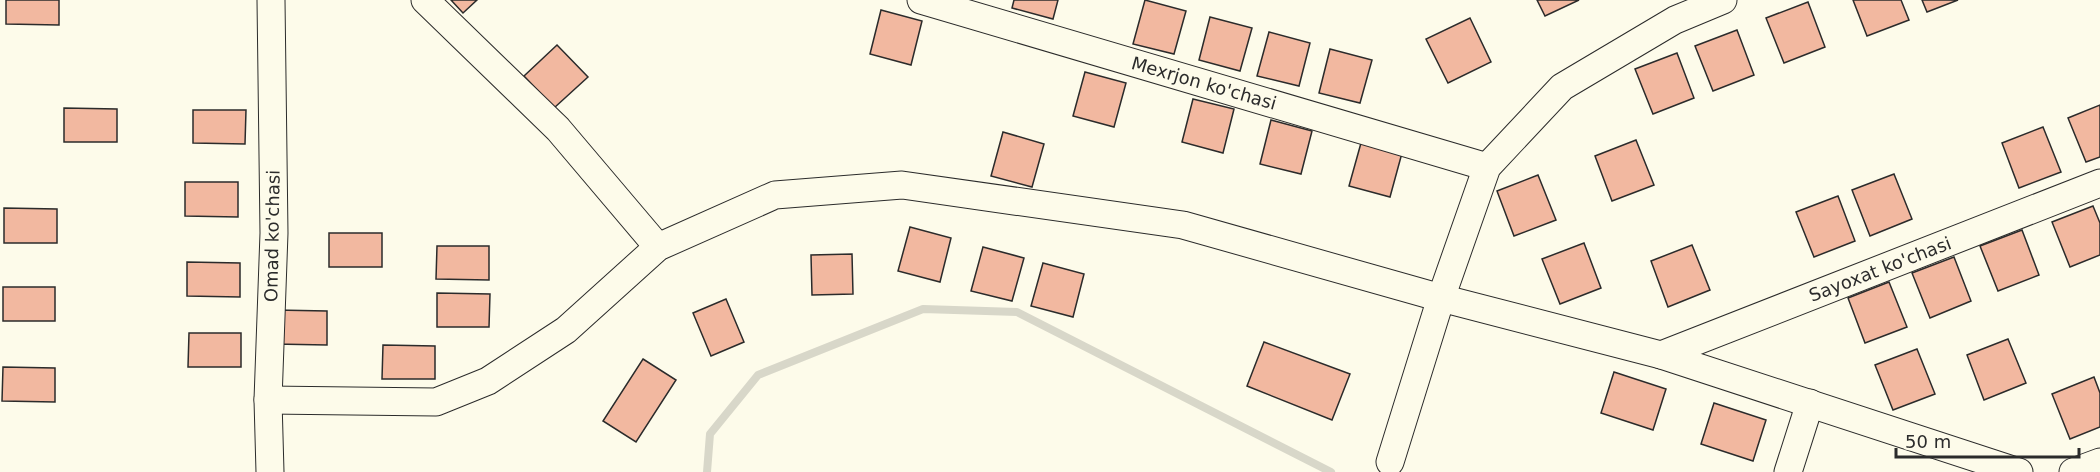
<svg xmlns="http://www.w3.org/2000/svg" width="2100" height="472" font-family="'DejaVu Sans',sans-serif">
	<style>
		.lines { fill: none; stroke-linecap: round; stroke-linejoin: round }
		.stream { stroke: #d8d7c9; stroke-width: 8 }
		.building { fill: #f2b8a0; stroke: #2b2b2b; stroke-width: 1.5 }
		.minor-casing { stroke: #2b2b2b; stroke-width: 29 }
		.minor { stroke: #fdfbea; stroke-width: 27 }
		.labels { text-anchor: middle; dominant-baseline: central; stroke-width: 4.5; stroke-linejoin: round; paint-order: stroke }
		.street-label { font-size: 18px; fill: #2b2b2b; stroke: #fdfbea }
	</style>
	<rect width="100%" height="100%" fill="#fdfbea"/>
	<g class="lines">
		<path class="stream" d="M707,472L710,434L758,375L923,309L1017,312L1331,472"/>
	</g>
	<g class="building">
		<path d="M6,0H59V25L6,24Z"/>
		<path d="M451,0H477L463,13Z"/>
		<path d="M1014,0H1058L1053,19L1012,8Z"/>
		<path d="M1145,0L1186,11L1174,54L1133,44Z"/>
		<path d="M1537,0H1579L1545,16Z"/>
		<path d="M1853,0H1901L1909,20L1867,36Z"/>
		<path d="M1922,0H1958L1927,12Z"/>
		<path d="M1808,2L1825,47L1784,63L1766,18Z"/>
		<path d="M881,10L922,21L911,65L870,54Z"/>
		<path d="M1210,17L1252,28L1240,71L1199,60Z"/>
		<path d="M1470,18L1491,62L1448,83L1426,39Z"/>
		<path d="M1737,30L1754,75L1713,91L1695,46Z"/>
		<path d="M1269,32L1310,43L1299,86L1257,76Z"/>
		<path d="M557,45L588,77L554,108L524,76Z"/>
		<path d="M1330,49L1372,60L1360,103L1319,93Z"/>
		<path d="M1677,53L1694,98L1653,114L1635,69Z"/>
		<path d="M1085,72L1126,83L1114,127L1073,116Z"/>
		<path d="M1193,99L1234,109L1223,153L1182,142Z"/>
		<path d="M2100,105V157L2086,162L2068,118Z"/>
		<path d="M64,108L117,109V142H64Z"/>
		<path d="M193,110H246L245,144L193,143Z"/>
		<path d="M1271,120L1312,131L1301,174L1260,164Z"/>
		<path d="M2043,127L2061,172L2019,188L2002,143Z"/>
		<path d="M1003,132L1044,144L1032,187L991,176Z"/>
		<path d="M1636,140L1654,185L1612,201L1595,156Z"/>
		<path d="M1361,143L1402,153L1390,197L1349,186Z"/>
		<path d="M1894,174L1912,219L1870,236L1852,190Z"/>
		<path d="M1538,175L1556,220L1514,236L1497,191Z"/>
		<path d="M185,182H238V217L185,216Z"/>
		<path d="M1838,196L1855,241L1814,257L1796,212Z"/>
		<path d="M2093,206L2100,223V255L2070,267L2052,222Z"/>
		<path d="M4,208L57,209V243H4Z"/>
		<path d="M910,227L951,238L940,282L898,271Z"/>
		<path d="M2022,230L2039,275L1998,291L1980,246Z"/>
		<rect x="329" y="233" width="53" height="34"/>
		<path d="M1584,243L1601,288L1560,304L1542,259Z"/>
		<path d="M1692,245L1710,290L1668,307L1651,261Z"/>
		<path d="M437,246H489V280L436,279Z"/>
		<path d="M983,247L1024,258L1012,301L971,291Z"/>
		<path d="M852,254L853,294L812,295L811,255Z"/>
		<path d="M1954,257L1971,301L1930,318L1912,273Z"/>
		<path d="M187,262L240,263V297L187,296Z"/>
		<path d="M1043,263L1084,274L1073,317L1031,306Z"/>
		<path d="M1889,282L1907,327L1865,343L1848,298Z"/>
		<rect x="3" y="287" width="52" height="34"/>
		<path d="M437,293L490,294L489,327H437Z"/>
		<path d="M726,299L744,342L711,356L693,313Z"/>
		<path d="M275,310L327,311V345L274,344Z"/>
		<path d="M189,333H241V367H188Z"/>
		<path d="M2008,339L2026,383L1984,400L1967,355Z"/>
		<path d="M1264,342L1350,374L1332,420L1247,386Z"/>
		<path d="M383,345L435,346V379H382Z"/>
		<path d="M1917,349L1935,394L1893,410L1875,365Z"/>
		<path d="M643,359L676,380L636,442L603,421Z"/>
		<path d="M3,367L55,368V402L2,401Z"/>
		<path d="M1614,372L1666,389L1653,430L1601,413Z"/>
		<path d="M2094,377L2100,393V427L2070,439L2052,394Z"/>
		<path d="M1714,403L1766,420L1753,461L1701,444Z"/>
	</g>
	<g class="lines">
		<g class="minor-casing">
			<g id="minor">
				<path d="M425,0L558,129L658,247"/>
				<path d="M921,0L1487,167"/>
				<path d="M1661,355L2100,183"/>
				<path d="M268,400L436,402L488,381L566,330L658,247L775,195L902,185L1183,225L1441,298L1661,355L2019,472"/>
				<path d="M1390,462L1441,298L1487,167L1562,87L1675,20L1723,0"/>
				<path d="M270,472L268,400L274,233L271,0"/>
				<path d="M1788,472L1810,403"/>
				<path d="M2073,472L2100,462"/>
			</g>
		</g>
		<use href="#minor" class="minor"/>
	</g>
	<g class="labels">
		<g class="street-label">
			<text transform="translate(1204 83) rotate(16)">Mexrjon ko'chasi</text>
			<text transform="translate(272 236) rotate(-89)">Omad ko'chasi</text>
			<text transform="translate(1880 269) rotate(-21)">Sayoxat ko'chasi</text>
		</g>
	</g>
	<path d="M1896 448v9h183v-9" fill="none" stroke="#2b2b2b" stroke-width="3"/>
	<text x="1905" y="448" font-size="18" fill="#2b2b2b" stroke="#fdfbea" stroke-width="4.5" paint-order="stroke">50 m</text>
</svg>
